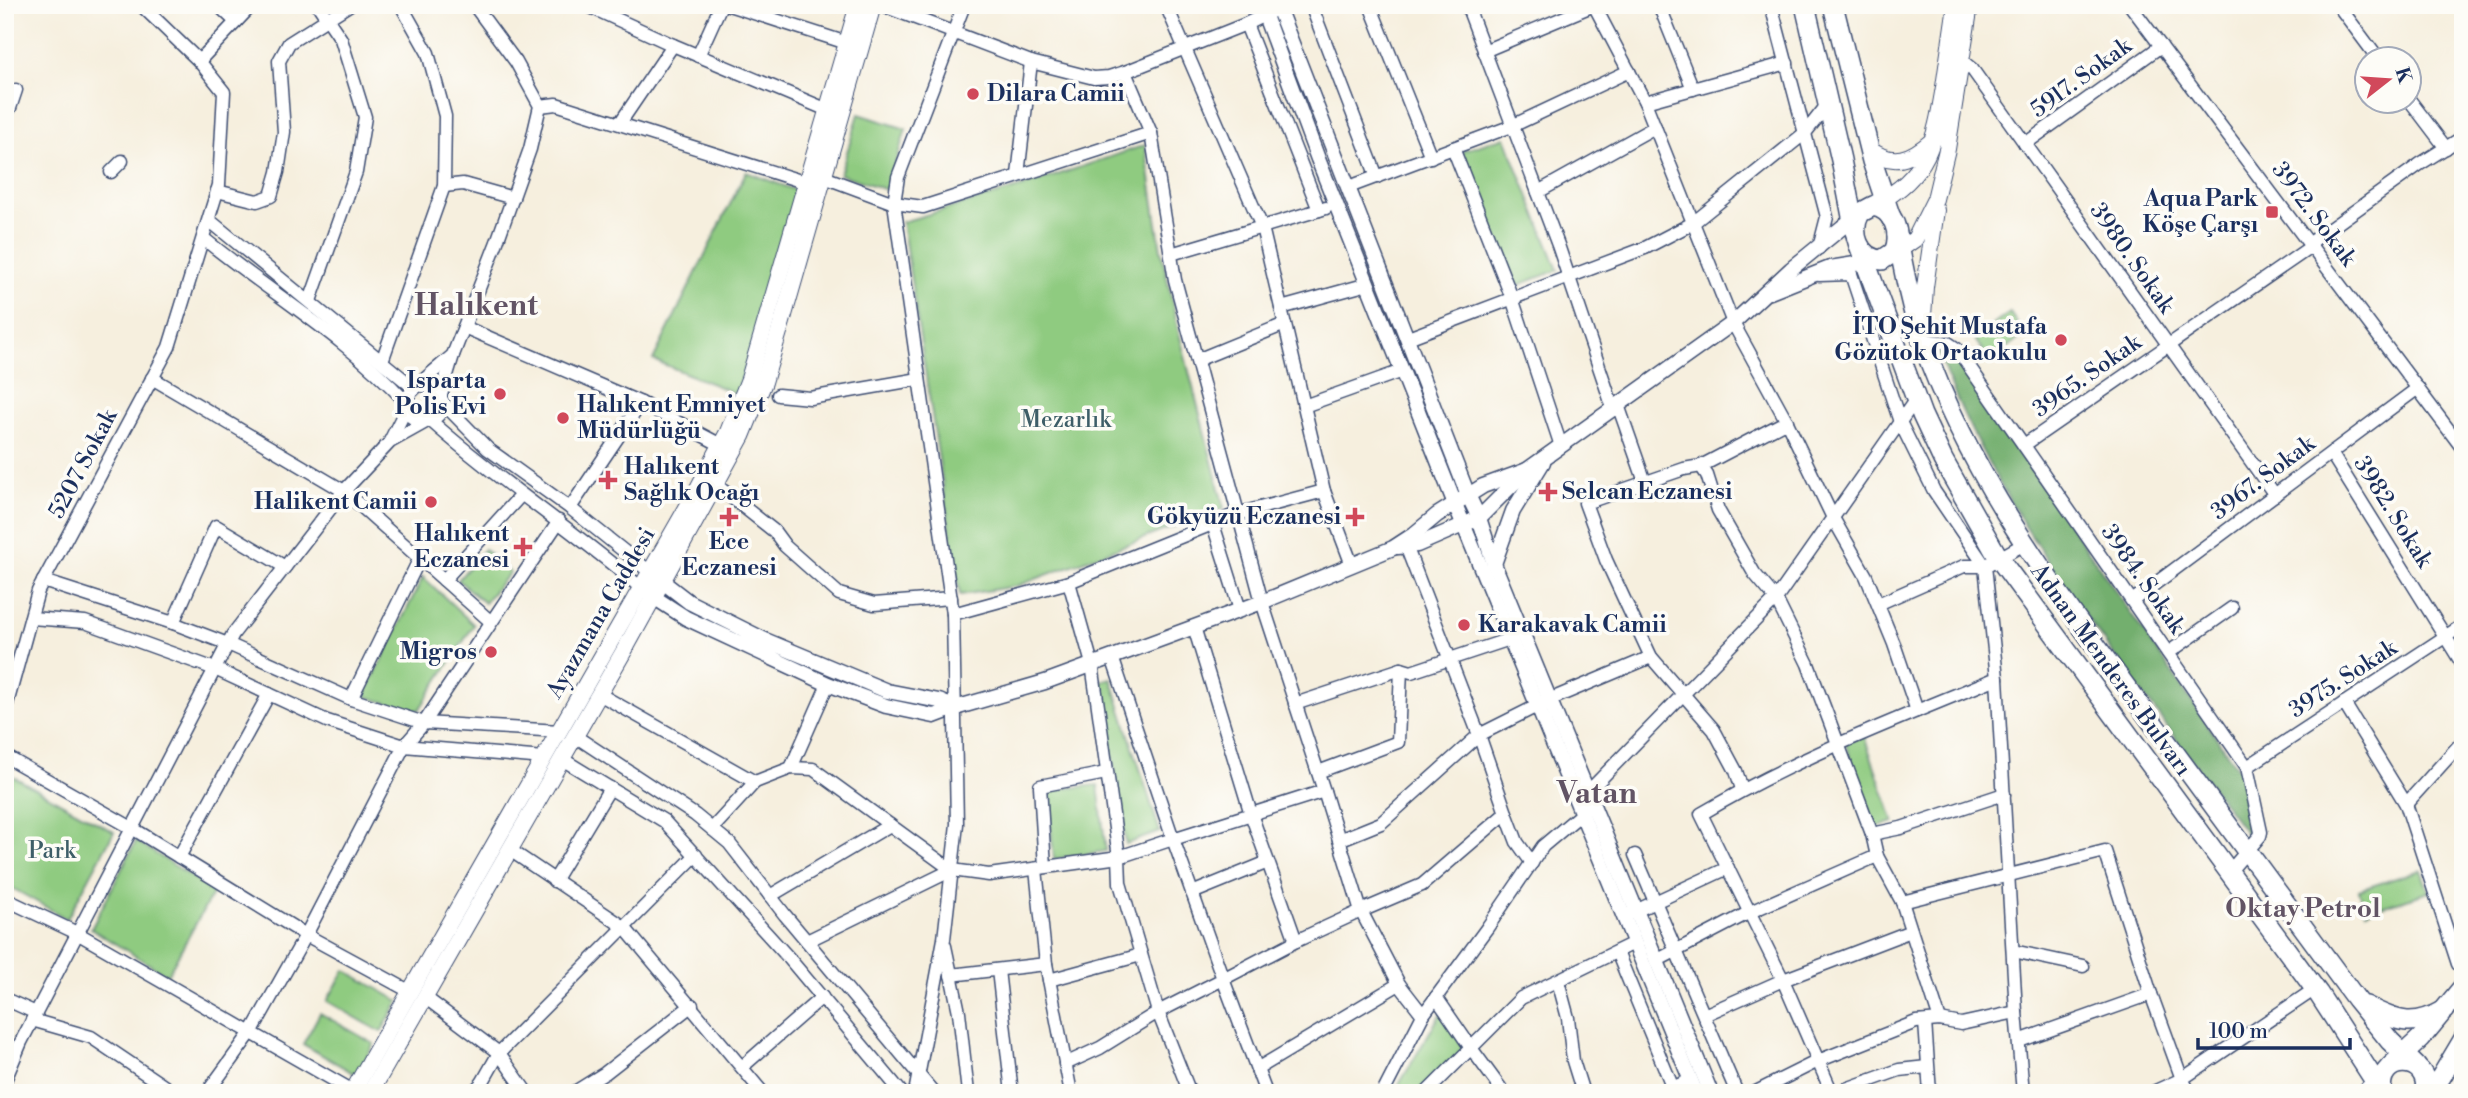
<svg xmlns="http://www.w3.org/2000/svg" width="2468" height="1098" font-family="'Libre Bodoni',serif">
	<style>
		.green { fill: #8fcb80; stroke: #557d6f; stroke-width: 2 }
		.forest { fill: #73af6e; stroke: #476f66; stroke-width: 2 }
		.lines { fill: none; stroke-linecap: round; stroke-linejoin: round }
		.minor-casing { stroke: #3c4c71; stroke-width: 15 }
		.tertiary-casing { stroke: #3c4c71; stroke-width: 17 }
		.secondary-casing { stroke: #3c4c71; stroke-width: 18 }
		.primary-casing { stroke: #3c4c71; stroke-width: 22 }
		.trunk-casing { stroke: #3c4c71; stroke-width: 22 }
		.minor { stroke: #fff; stroke-width: 12 }
		.tertiary { stroke: #fff; stroke-width: 14 }
		.secondary { stroke: #fff; stroke-width: 16 }
		.primary { stroke: #fff; stroke-width: 19 }
		.trunk { stroke: #fff; stroke-width: 19 }
		.poi-dot { fill: #d1495b; stroke: #fdfcf7; stroke-width: 2.5 }
		.labels { text-anchor: middle; dominant-baseline: central; stroke-width: 7; stroke-linejoin: round; paint-order: stroke }
		.street-label { font-size: 23px; fill: #1b2f5e; stroke: #fdfcf7 }
		.poi-label { font-size: 23px; font-weight: bold; fill: #1b2f5e; stroke: #fdfcf7; text-anchor: end }
		.park-label { font-size: 23px; fill: #3e5e68; stroke: #fdfcf7 }
		.quarter-label { font-size: 26px; font-weight: bold; fill: #625465; stroke: #fdfcf7 }
		.district-label { font-size: 30px; font-weight: bold; fill: #625465; stroke: #fdfcf7 }
	</style>
	<rect width="100%" height="100%" fill="#fdfcf7"/>
	<filter id="ink" filterUnits="userSpaceOnUse"><feTurbulence type="fractalNoise" baseFrequency=".0143" numOctaves="2"/><feDisplacementMap in="SourceGraphic" scale="14" xChannelSelector="R" yChannelSelector="G"/><feConvolveMatrix kernelMatrix="1 2 1 2 8 2 1 2 1" color-interpolation-filters="sRGB"/></filter>
	<filter id="wash" filterUnits="userSpaceOnUse"><feTurbulence type="fractalNoise" baseFrequency=".00686" numOctaves="4" result="noise"/><feDisplacementMap in="SourceGraphic" scale="28" xChannelSelector="R" yChannelSelector="G"/><feGaussianBlur stdDeviation="1.57" result="paint"/><feColorMatrix in="noise" values="0 0 0 0 0 0 0 0 0 0 0 0 0 0 0 0 0 1.4 0 .05"/><feComposite in="paint" operator="in"/></filter>
	<g filter="url(#wash)">
		<rect width="100%" height="100%" fill="#f6efde"/>
		<g class="green">
			<path d="M859,114L906,129L887,190L840,174Z"/>
			<path d="M1505,137L1558,270L1516,286L1462,151Z"/>
			<path d="M1145,145L1161,250L1178,329L1224,508L1017,586L960,595L902,222L1022,187Z"/>
			<path d="M746,172L801,192L737,394L653,360Z"/>
			<path d="M2010,313L2025,335L1989,360L1974,338Z"/>
			<path d="M484,549L510,572L484,603L458,580Z"/>
			<path d="M423,577L474,625L419,710L407,709L364,696Z"/>
			<path d="M1111,678L1160,832L1126,844L1101,681Z"/>
			<path d="M1864,736L1894,822L1875,828L1845,742Z"/>
			<path d="M5,772L114,832L67,919L5,884Z"/>
			<path d="M1098,785L1106,851L1054,859L1047,790Z"/>
			<path d="M136,841L214,891L167,975L91,929Z"/>
			<path d="M2421,870L2429,892L2366,912L2359,890Z"/>
			<path d="M345,970L399,1001L381,1032L327,1001Z"/>
			<path d="M320,1013L374,1044L357,1075L303,1044Z"/>
			<path d="M1441,1013L1465,1049L1421,1093H1394Z"/>
		</g>
		<path class="forest" d="M1938,353H1952L2240,772L2252,827L2248,836C2207,781 2166,725 2124,669C2051,570 1981,469 1938,353Z"/>
	</g>
	<g filter="url(#ink)">
		<g class="lines">
			<g class="minor-casing">
				<g id="minor">
					<path d="M218,5L236,22"/>
					<path d="M586,5L673,45L835,113"/>
					<path d="M729,5L847,43"/>
					<path d="M881,5L1031,62L1094,78L1109,77L1125,72L1246,24L1285,5"/>
					<path d="M1166,5L1262,227L1324,491L1352,565"/>
					<path d="M1311,5L1377,177"/>
					<path d="M1370,5L1431,157"/>
					<path d="M1467,5L1558,245L1613,408"/>
					<path d="M1594,5L1645,102L1733,323L1785,418L1833,518L1866,576L1894,644L1917,711"/>
					<path d="M1659,5L1693,89"/>
					<path d="M1771,5L1827,217L1819,248"/>
					<path d="M2130,5L2463,449"/>
					<path d="M2338,5L2379,60"/>
					<path d="M2462,5L2463,7"/>
					<path d="M1246,24L1319,210"/>
					<path d="M1484,51L1594,5"/>
					<path d="M698,56L721,5"/>
					<path d="M1957,57L1972,69L2275,495"/>
					<path d="M199,61L252,5"/>
					<path d="M2408,98L2446,148"/>
					<path d="M1645,102L1787,63"/>
					<path d="M540,106L556,104L807,183"/>
					<path d="M10,108L16,90"/>
					<path d="M620,123L673,45"/>
					<path d="M1151,133L1175,280L1262,602L1324,791L1173,839L1223,979L1158,1012L1190,1093"/>
					<path d="M2025,144L2161,46"/>
					<path d="M1453,148L1512,298L1561,446"/>
					<path d="M111,172L122,161"/>
					<path d="M1018,175L1031,62"/>
					<path d="M824,177L894,203L898,177L964,5"/>
					<path d="M444,186L463,184L513,198"/>
					<path d="M1349,187L1512,126L1629,71"/>
					<path d="M217,191L257,201L271,196L278,172L284,132L279,61L289,43L349,5"/>
					<path d="M1538,192L1655,127"/>
					<path d="M209,220L414,388"/>
					<path d="M203,238C270,293 346,337 405,401"/>
					<path d="M2310,243L2420,164L2463,137"/>
					<path d="M1171,254L1326,208"/>
					<path d="M1819,275L1851,274L1900,422L1934,491L1985,566"/>
					<path d="M310,301L356,172L365,117L341,39L318,5"/>
					<path d="M1281,308L1368,284"/>
					<path d="M464,327L641,403L721,445"/>
					<path d="M1408,338L1645,248L1693,223L1805,133L1828,104"/>
					<path d="M1922,340L1948,343L1957,349L2247,767L2261,832L2260,836L2229,872"/>
					<path d="M1197,360L1285,324"/>
					<path d="M382,361L444,186L445,116L428,53L401,5"/>
					<path d="M152,378L344,491L490,621"/>
					<path d="M421,385L436,388L444,404C439,421 424,427 410,416L405,401C410,389 441,366 453,355"/>
					<path d="M441,395L453,355L497,242L530,149L540,106L516,62L474,5"/>
					<path d="M778,395L810,398L919,379"/>
					<path d="M444,404L488,449L570,508L650,572"/>
					<path d="M1618,405L1645,482"/>
					<path d="M1304,406L1402,371"/>
					<path d="M431,421C498,481 573,529 641,588"/>
					<path d="M390,441L406,409"/>
					<path d="M2024,445L2312,246"/>
					<path d="M2331,453L2463,665"/>
					<path d="M1701,466L1707,475L1718,510L1754,573L1776,599L1808,664L1872,834L1877,856L1902,902L1940,1020"/>
					<path d="M716,485L774,531L785,546L839,594L874,604L951,598"/>
					<path d="M570,508L641,403"/>
					<path d="M1213,524L1240,610"/>
					<path d="M1406,546L1479,735L1549,700L1651,657"/>
					<path d="M444,580L521,495"/>
					<path d="M43,581L173,623L228,644L351,699L424,723L560,731"/>
					<path d="M2132,601L2418,388"/>
					<path d="M1878,604L1964,566H1985"/>
					<path d="M953,614L1069,582L1237,514L1324,491"/>
					<path d="M31,618L85,622L215,669L327,721L404,746L544,758"/>
					<path d="M173,623L216,526L285,567"/>
					<path d="M1194,627L1251,814L1296,941L1223,979L1266,1093"/>
					<path d="M2168,653L2232,608"/>
					<path d="M1997,678L2016,1012L2023,1093"/>
					<path d="M599,694L755,782L712,829"/>
					<path d="M351,699L420,558"/>
					<path d="M2344,703L2406,804L2458,964"/>
					<path d="M1295,704L1401,669L1411,672L1510,639"/>
					<path d="M5,711L38,591L169,347L219,185L224,92L199,61L141,5"/>
					<path d="M575,736L695,815L729,843L785,915L934,1093"/>
					<path d="M5,756L132,828L306,935L252,1031L207,1093"/>
					<path d="M562,759L664,821L788,957L902,1093"/>
					<path d="M2247,767L2463,625"/>
					<path d="M791,768L828,684"/>
					<path d="M1318,772L1398,742L1401,669"/>
					<path d="M755,782L791,768L813,769L952,870L807,941"/>
					<path d="M1742,789L1736,771L1714,730L1651,657L1606,560L1585,503L1684,469L1701,466L1787,421"/>
					<path d="M1583,797L1776,599L1916,399"/>
					<path d="M2406,804L2463,741"/>
					<path d="M1506,813L1517,842L1532,863"/>
					<path d="M1872,834L1901,828L2004,794"/>
					<path d="M1339,840L1381,823L1479,735L1506,813L1422,885L1361,911L1399,984"/>
					<path d="M510,850L624,927L763,1093"/>
					<path d="M1635,855L1737,1093"/>
					<path d="M179,857L269,694"/>
					<path d="M1045,867L1040,786L1106,773"/>
					<path d="M952,870L989,875L1119,857L1092,664L1069,582"/>
					<path d="M554,881L610,788"/>
					<path d="M1192,893L1268,862"/>
					<path d="M770,896L890,825"/>
					<path d="M5,899L77,933L353,1091"/>
					<path d="M1902,902L2105,851L2151,994L2182,1079L2190,1093"/>
					<path d="M1627,915L1728,868"/>
					<path d="M1296,941L1361,911L1324,791"/>
					<path d="M945,946L959,1012L968,1093"/>
					<path d="M2013,951L2083,966"/>
					<path d="M1617,952L1675,1093"/>
					<path d="M1656,961L1750,912L1877,856"/>
					<path d="M1046,964L1071,1093"/>
					<path d="M998,970L1012,1093"/>
					<path d="M951,975L1046,964L1036,869"/>
					<path d="M1049,980L1141,955"/>
					<path d="M1558,981L1568,1018L1573,1061L1583,1093"/>
					<path d="M411,992L306,935L404,746L424,723L559,521"/>
					<path d="M1436,997L1471,1048L1521,998L1634,943"/>
					<path d="M426,998L499,1053L696,855"/>
					<path d="M5,999L36,1013"/>
					<path d="M1423,1015L1487,928L1543,846L1587,809"/>
					<path d="M1704,1015L1783,980L1911,931"/>
					<path d="M32,1020L91,1037L174,1093"/>
					<path d="M1925,1022L1930,1093"/>
					<path d="M2019,1041L2151,994"/>
					<path d="M1065,1064L1100,1048L1158,1012L1120,883L1119,857L1173,839L1112,657"/>
					<path d="M742,1067L822,997"/>
					<path d="M1257,1069L1399,984L1423,1015L1383,1093"/>
					<path d="M5,1080L21,1042L233,634L344,491L390,442L424,423"/>
					<path d="M482,1083L499,1053L527,1093"/>
					<path d="M472,1093L482,1083L489,1093"/>
					<path d="M573,1093L605,1073L692,1005"/>
					<path d="M915,1093L944,939L957,824L953,614L894,203L923,207L1151,133L1125,72"/>
					<path d="M1426,1093L1471,1048L1504,1093"/>
					<path d="M1659,1093L1691,1080"/>
					<path d="M1754,1093L1818,1061L1916,1022L1940,1020L1961,1024L2016,1012"/>
					<path d="M1832,1093L1783,980L1701,814C1795,758 1896,720 1997,678L1985,566L2024,544"/>
					<path d="M1835,1093L1899,1070L1927,1067"/>
					<path d="M2151,1093L2182,1079L2315,989"/>
				</g>
			</g>
			<g class="tertiary-casing">
				<g id="tertiary">
					<path d="M1261,5L1318,159L1455,504L1696,1093"/>
					<path d="M1277,5L1468,495L1479,518L1494,564L1711,1093"/>
					<path d="M1770,292L1830,268L1874,261"/>
					<path d="M1398,547L1417,545L1479,518L1527,470L1733,323L1791,269L1856,216"/>
					<path d="M1494,564L1513,511L1543,462"/>
					<path d="M646,592L686,618L828,684L886,706L934,716L955,708L939,701L887,691L765,640L689,602L654,575"/>
					<path d="M955,708L1045,682L1262,602L1393,548L1413,535L1437,515L1483,486L1527,470"/>
				</g>
			</g>
			<g class="secondary-casing">
				<g id="secondary">
					<path d="M1868,148C1893,168 1911,159 1933,140"/>
					<path d="M1876,203C1929,177 1935,140 1944,87C1948,60 1952,32 1956,5"/>
					<path d="M1892,255L1915,239L1935,199L1947,149L1970,5"/>
					<path d="M1922,331L1925,287L1936,210"/>
					<path d="M352,1093L696,492L728,432L749,379L858,5"/>
					<path d="M370,1093L625,649L742,436L764,382L782,322L873,5"/>
					<path d="M2364,1093L2384,1073"/>
				</g>
			</g>
			<g class="primary-casing">
				<g id="primary">
					<path d="M1805,5L1841,160L1855,232"/>
					<path d="M1833,5L1872,161L1891,218"/>
					<path d="M1873,206C1894,209 1902,234 1894,252L1882,260C1858,259 1850,232 1860,213Z"/>
					<path d="M1897,235C1904,271 1911,309 1923,343C1972,483 2062,600 2149,718C2218,811 2287,905 2356,999L2390,1041L2416,1066"/>
					<path d="M1859,245L1922,415L1943,460L1998,557L2318,993L2382,1092"/>
					<path d="M2366,1006C2397,1022 2413,1028 2445,1010"/>
				</g>
			</g>
			<g class="trunk-casing">
				<g id="trunk">
					<path d="M2390,1067L2421,1038L2463,987"/>
					<path d="M2382,1093C2375,1053 2432,1054 2425,1093"/>
					<path d="M2428,1093L2441,1077L2463,1040"/>
				</g>
			</g>
			<use href="#minor" class="minor"/>
			<use href="#tertiary" class="tertiary"/>
			<use href="#secondary" class="secondary"/>
			<use href="#primary" class="primary"/>
			<use href="#trunk" class="trunk"/>
		</g>
	</g>
	<g class="poi-dot">
		<circle cx="973" cy="94" r="7"/>
		<rect x="2265" y="205" width="14" height="14" rx="3.5"/>
		<circle cx="2061" cy="340" r="7"/>
		<circle cx="500" cy="394" r="7"/>
		<circle cx="563" cy="418" r="7"/>
		<path d="M604.5 469.5h7v7h7v7h-7v7h-7v-7h-7v-7h7z"/>
		<path d="M1544.5 481.5h7v7h7v7h-7v7h-7v-7h-7v-7h7z"/>
		<circle cx="431" cy="502" r="7"/>
		<path d="M725.5 506.5h7v7h7v7h-7v7h-7v-7h-7v-7h7z"/>
		<path d="M1351.5 506.5h7v7h7v7h-7v7h-7v-7h-7v-7h7z"/>
		<path d="M519.5 536.5h7v7h7v7h-7v7h-7v-7h-7v-7h7z"/>
		<circle cx="1464" cy="625" r="7"/>
		<circle cx="491" cy="652" r="7"/>
	</g>
	<g class="labels">
		<g class="street-label">
			<text transform="translate(2081 78) rotate(-36)">5917. Sokak</text>
			<text transform="translate(2314 214) rotate(53)">3972. Sokak</text>
			<text transform="translate(2132 258) rotate(55)">3980. Sokak</text>
			<text transform="translate(2087 376) rotate(-35)">3965. Sokak</text>
			<text transform="translate(83 464) rotate(-62)">5207 Sokak</text>
			<text transform="translate(2263 478) rotate(-37)">3967. Sokak</text>
			<text transform="translate(2393 512) rotate(58)">3982. Sokak</text>
			<text transform="translate(2143 579) rotate(55)">3984. Sokak</text>
			<text transform="translate(601 613) rotate(-60)">Ayazmana Caddesi</text>
			<text transform="translate(2111 670) rotate(54)">Adnan Menderes Bulvarı</text>
			<text transform="translate(2343 679) rotate(-33)">3975. Sokak</text>
		</g>
		<g class="poi-label">
			<text x="987" y="94" text-anchor="start">Dilara Camii</text>
			<text x="2258" y="199">Aqua Park<tspan x="2258" dy="26">Köşe Çarşı</tspan></text>
			<text x="2047" y="327">İTO Şehit Mustafa<tspan x="2047" dy="26">Gözütok Ortaokulu</tspan></text>
			<text x="486" y="381">Isparta<tspan x="486" dy="26">Polis Evi</tspan></text>
			<text x="577" y="405" text-anchor="start">Halıkent Emniyet<tspan x="577" dy="26">Müdürlüğü</tspan></text>
			<text x="624" y="467" text-anchor="start">Halıkent<tspan x="624" dy="26">Sağlık Ocağı</tspan></text>
			<text x="1562" y="492" text-anchor="start">Selcan Eczanesi</text>
			<text x="417" y="502">Halikent Camii</text>
			<text x="1341" y="517">Gökyüzü Eczanesi</text>
			<text x="509" y="534">Halıkent<tspan x="509" dy="26">Eczanesi</tspan></text>
			<text x="729" y="542" text-anchor="middle">Ece<tspan x="729" dy="26">Eczanesi</tspan></text>
			<text x="1478" y="625" text-anchor="start">Karakavak Camii</text>
			<text x="477" y="652">Migros</text>
		</g>
		<g class="park-label">
			<text x="1066" y="420">Mezarlık</text>
			<text x="52" y="851">Park</text>
		</g>
		<g class="quarter-label">
			<text x="2303" y="909">Oktay Petrol</text>
		</g>
		<g class="district-label">
			<text x="476" y="306">Halıkent</text>
			<text x="1597" y="794">Vatan</text>
		</g>
	</g>
	<rect width="2468" height="1098" fill="none" stroke="#fdfcf7" stroke-width="28"/>
	<g transform="translate(2388 80) rotate(73)"><circle r="33" fill="#fdfcf7" stroke="#a3aaba" stroke-width="2"/>
	<path d="M0-5L12 26L0 18L-12 26Z" fill="#d1495b"/>
	<text y="-10" font-size="19" font-weight="bold" text-anchor="middle" fill="#1b2f5e">K</text>
	</g>
	<path d="M2198 1038v10h152v-10" fill="none" stroke="#1b2f5e" stroke-width="3.5"/>
	<text x="2209" y="1038" font-size="21" fill="#1b2f5e" stroke="#fdfcf7" stroke-width="5" paint-order="stroke">100 m</text>
</svg>
